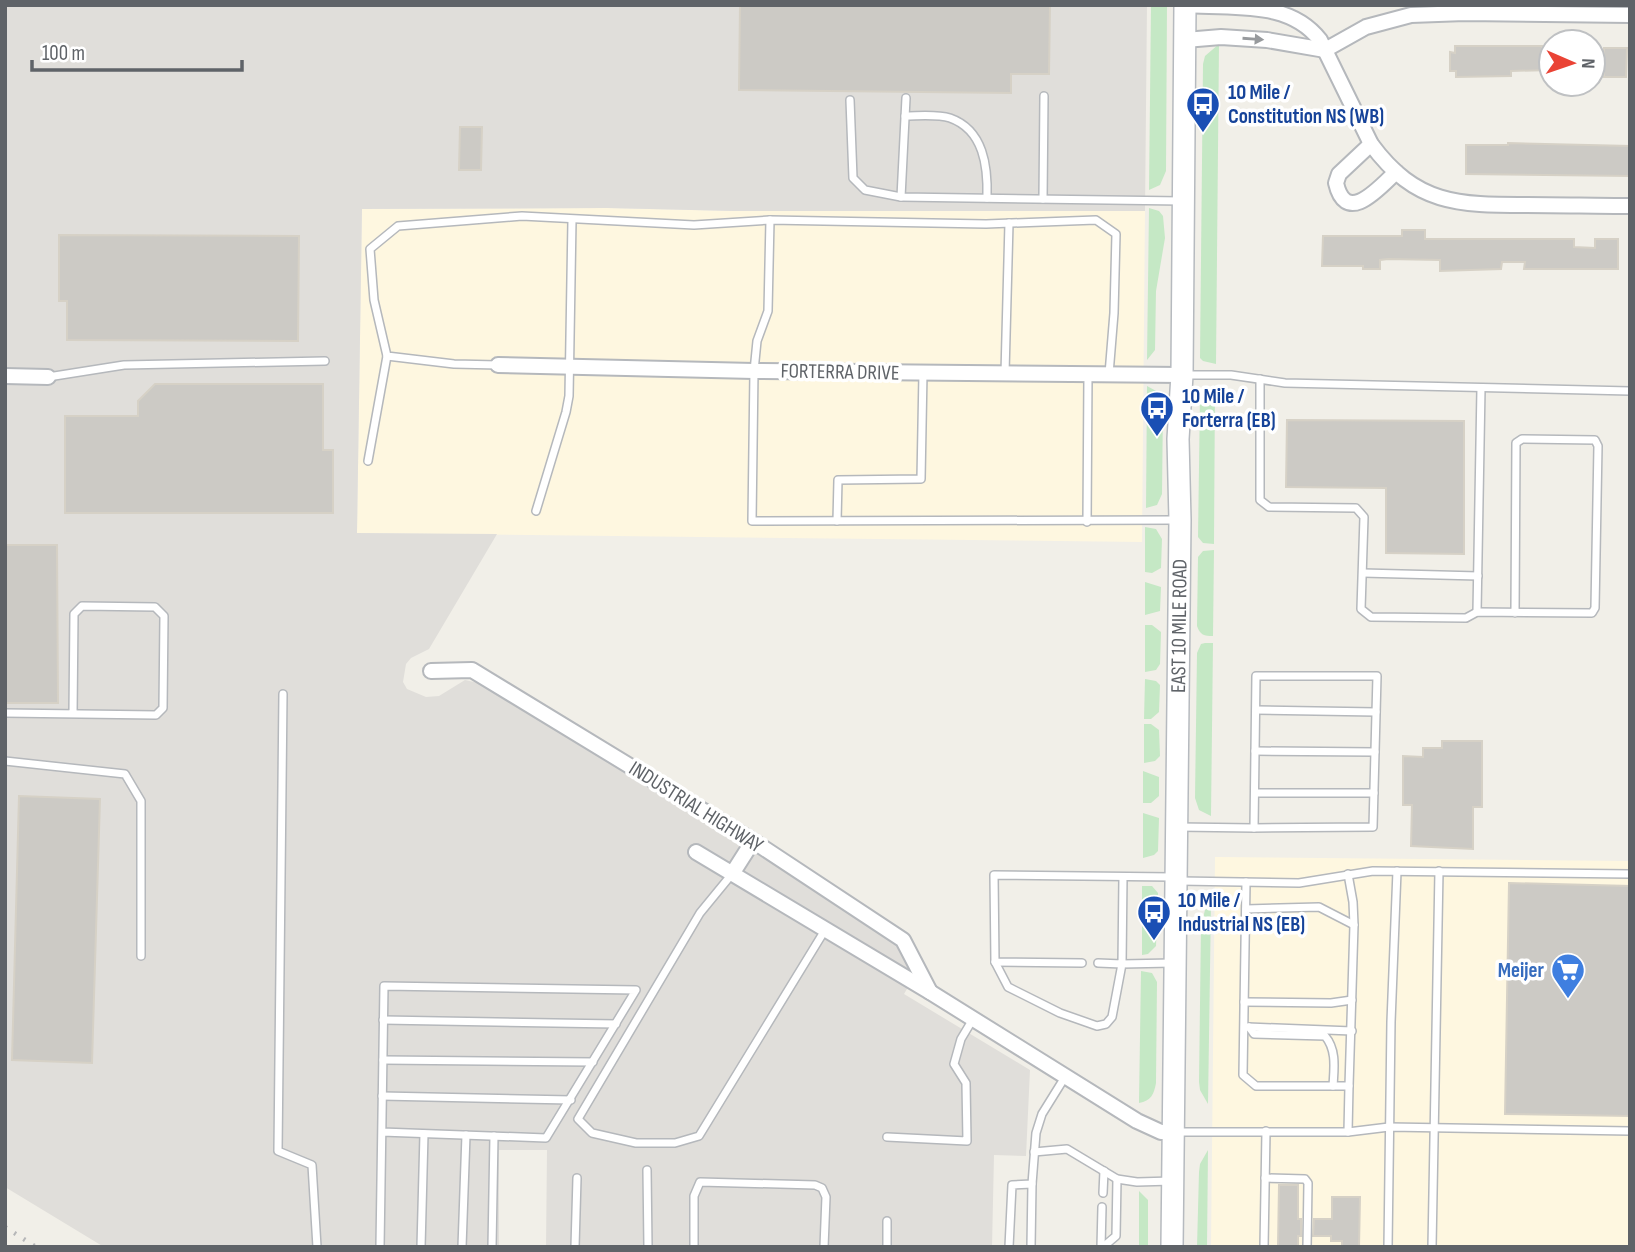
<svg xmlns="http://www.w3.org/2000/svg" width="1635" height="1252" font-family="'Sofia Sans Condensed',sans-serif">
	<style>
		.commercial { fill: #fef7e0 }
		.industrial { fill: #e0deda }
		.green { fill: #c5e8c5 }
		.building { fill: #cccac5; stroke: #d6d1c6; stroke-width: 2 }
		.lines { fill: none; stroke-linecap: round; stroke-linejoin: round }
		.service-casing { stroke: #b5b8bc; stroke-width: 10 }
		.minor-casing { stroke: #b5b8bc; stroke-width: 18 }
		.secondary-casing { stroke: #b6babf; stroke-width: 24 }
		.service { stroke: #fff; stroke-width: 7 }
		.minor { stroke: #fff; stroke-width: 14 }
		.secondary { stroke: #fff; stroke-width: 21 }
		.rail { stroke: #b6b7b8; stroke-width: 4.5; stroke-dasharray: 2 9; stroke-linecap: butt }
		.oneway { fill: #979a9d }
		.labels { text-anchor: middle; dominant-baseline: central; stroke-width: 7; stroke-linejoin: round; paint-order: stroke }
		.transit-label { font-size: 21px; font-weight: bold; fill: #164399; stroke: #fff; text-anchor: start }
		.street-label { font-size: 21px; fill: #5f6368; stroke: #fff }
		.shop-label { font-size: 21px; font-weight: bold; fill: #366cbe; stroke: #fff; text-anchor: end }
	</style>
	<rect width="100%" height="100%" fill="#f1efe8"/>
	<g class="commercial">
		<path d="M607,208L733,211H1145L1142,542L357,533L362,209Z"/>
		<path d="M1215,857L1630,861V1247H1211Z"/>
	</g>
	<path class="industrial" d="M5,5H1147L1145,211H733L607,208L362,209L357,533L497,534L429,649L411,658L406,664L403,682L407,689L426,697L439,696L465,680L483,684L730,830L879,932L904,952L915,975L904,994L1030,1070L1026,1156L994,1155L992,1247H546L547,1150H499V1247H104L5,1187Z"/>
	<g class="green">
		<path d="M1151,5H1167L1166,171L1160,185L1149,190Z"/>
		<path d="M1219,44L1216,364L1203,361L1200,358L1203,64L1205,56Z"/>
		<path d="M1149,208L1159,211L1163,216L1165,238L1156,291L1155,350L1147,360Z"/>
		<path d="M1215,385L1214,544L1203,543L1198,537L1200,397Z"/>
		<path d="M1147,386L1158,392L1163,405L1162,494L1157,505L1146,508Z"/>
		<path d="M1145,527L1156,529L1162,539L1161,568L1152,573L1145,572Z"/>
		<path d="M1214,550L1213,636C1204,636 1200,635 1197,626L1198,557L1203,551Z"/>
		<path d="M1145,582L1161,587L1160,611L1145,615Z"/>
		<path d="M1145,625H1152L1161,632L1160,664L1156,670L1145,672Z"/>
		<path d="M1205,643H1213L1211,816L1199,810L1195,798L1197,653L1201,644Z"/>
		<path d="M1145,679L1156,681L1160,685L1159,712L1151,719H1144Z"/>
		<path d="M1144,724H1151L1159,730L1160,756L1155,761L1144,763Z"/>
		<path d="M1143,771L1159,777V796L1151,803H1143Z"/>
		<path d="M1143,813L1159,818L1158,851L1154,855L1143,858Z"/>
		<path d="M1142,886H1152L1158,893L1156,946L1148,954L1142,955Z"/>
		<path d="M1211,903L1208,1104L1200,1090L1199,1082L1201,926L1205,910Z"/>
		<path d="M1141,971L1152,973L1157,982L1156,1083C1154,1094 1151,1101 1139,1103Z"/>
		<path d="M1208,1150L1207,1247H1197L1199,1172L1200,1164Z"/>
		<path d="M1139,1191L1148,1200V1247H1139Z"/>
	</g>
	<g class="building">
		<path d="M740,5H1050L1049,74H1011V93L739,90Z"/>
		<path d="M1455,46H1542V49H1550V70L1511,71V76L1456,77V71H1450V52L1455,53Z"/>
		<path d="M1604,48H1627L1626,77H1604Z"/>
		<path d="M460,127H482L481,170H459Z"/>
		<path d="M1508,143L1630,146V176L1466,174V145H1508Z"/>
		<path d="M1402,230H1425V239H1574V247L1595,248V239H1618V269H1524L1525,262H1502L1501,269L1440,271V260L1388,259L1380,260V269H1363V266H1322L1323,236H1402Z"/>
		<path d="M59,235L299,236L298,341L67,340V301H59Z"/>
		<path d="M155,384H323V450H333V513H65V416H138V401Z"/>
		<path d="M1287,420L1464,421V554L1386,553V488L1286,487Z"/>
		<path d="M5,545H57L58,703H5Z"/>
		<path d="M1442,741H1482V807H1473V849L1411,846L1412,805H1403V756L1423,757V748H1442Z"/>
		<path d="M19,796L100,799L92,1063L12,1060Z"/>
		<path d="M1509,883L1630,886V1116L1505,1114Z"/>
		<path d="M1279,1185H1298V1219H1301V1236H1298V1247H1278Z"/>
		<path d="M1332,1197H1360L1359,1247H1342V1241H1331V1236H1313L1314,1219H1332Z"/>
	</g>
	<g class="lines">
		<g class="service-casing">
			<g id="service">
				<path d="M850,100L853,178L865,190L901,197L1182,201"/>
				<path d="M905,116C919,116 937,114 950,118C984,130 988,167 987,198"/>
				<path d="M901,197L906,98"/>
				<path d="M1043,199L1044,96"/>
				<path d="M770,220L768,311L757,341L754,371L752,521L1176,520"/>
				<path d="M498,365L454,364L387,356L374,300L370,249L398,226L522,216L694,225L770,220L986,224L1096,220L1116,234L1114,313L1109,374"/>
				<path d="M1005,373L1009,223"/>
				<path d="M1186,375H1231L1285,383L1630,391"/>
				<path d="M48,377L124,365L325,361"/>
				<path d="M1260,379V500L1269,507L1356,508L1364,517L1361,609L1371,617L1466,618L1477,612L1592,613L1595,608L1598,446L1595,440L1522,439L1516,443L1515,613"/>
				<path d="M368,461L387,356"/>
				<path d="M536,511L566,412L569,396L572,220"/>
				<path d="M837,521L838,480L921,479L923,373"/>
				<path d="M1087,522L1088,375"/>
				<path d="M1363,573L1478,576"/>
				<path d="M1477,612L1481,388"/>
				<path d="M1256,676H1377L1373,827L1254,828Z"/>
				<path d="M283,694L278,1151L312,1165L317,1247"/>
				<path d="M1256,710L1376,712"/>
				<path d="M5,713L156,715L163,708L164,616L155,607L82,606L74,614L73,714"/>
				<path d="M1255,751L1375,752"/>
				<path d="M5,761L125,774L141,801V956"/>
				<path d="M1255,793H1374"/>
				<path d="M1178,827L1254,828"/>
				<path d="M732,874L700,913L578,1119L592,1133L636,1143H675L699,1136L825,930"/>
				<path d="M1348,874L1353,902L1354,925L1349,1086"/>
				<path d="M1180,881L1299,883L1373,871L1630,874"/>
				<path d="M1246,882L1243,1075L1256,1086H1349L1348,1132"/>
				<path d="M1246,909L1319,907L1354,925"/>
				<path d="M995,962L1008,987L1060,1013L1097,1026L1106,1024L1112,1017L1122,964L1172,963"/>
				<path d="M1082,963L995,962L994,875L1172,877"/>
				<path d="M1098,963L1122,964L1123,877"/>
				<path d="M1244,1002L1331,1003L1352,1000"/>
				<path d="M383,1020L616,1024"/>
				<path d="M1248,1027L1352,1031"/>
				<path d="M1249,1027L1254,1034L1325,1036C1337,1050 1334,1069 1333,1086"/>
				<path d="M383,1060L593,1062"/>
				<path d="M382,1096L571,1100"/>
				<path d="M1174,1132H1348L1389,1127L1630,1131"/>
				<path d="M887,1137L967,1141L966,1083L954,1064L961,1039L973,1019"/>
				<path d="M1034,1152L1067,1149L1117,1179L1137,1182L1172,1181"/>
				<path d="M647,1170L648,1247"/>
				<path d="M1265,1178L1305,1179L1308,1183L1307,1247"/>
				<path d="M1103,1193L1104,1171"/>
				<path d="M887,1221V1247"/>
				<path d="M380,1247L384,986L636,990L546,1138L382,1132"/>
				<path d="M421,1247L424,1134"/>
				<path d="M462,1247L466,1135"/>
				<path d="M492,1247L494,1136"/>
				<path d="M575,1247L577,1178"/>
				<path d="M694,1247V1196L700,1182L815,1185L822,1188L826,1197L824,1247"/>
				<path d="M1009,1247L1012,1185L1032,1184L1036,1133L1042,1114L1065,1077"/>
				<path d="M1031,1247L1032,1184"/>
				<path d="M1101,1247L1102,1207"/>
				<path d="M1103,1247L1116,1236L1117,1179"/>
				<path d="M1264,1247L1266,1131"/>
				<path d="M1388,1247L1391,1022L1397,871"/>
				<path d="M1432,1247L1439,871"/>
			</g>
		</g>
		<g class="minor-casing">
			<g id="minor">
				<path d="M1189,5C1235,9 1289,0 1320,40L1371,144C1416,205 1458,205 1527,205C1562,205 1596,206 1630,206"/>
				<path d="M1185,40L1221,37L1267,40L1325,50L1366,27L1411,15L1465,13L1630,15"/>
				<path d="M1371,144L1339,174L1336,183C1346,227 1380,187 1396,172"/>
				<path d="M498,365L754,371L1182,375"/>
				<path d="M5,376L48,377"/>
				<path d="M431,671L472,670L753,841L903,940L930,992"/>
				<path d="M696,852L930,992L1137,1121L1161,1132H1173"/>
				<path d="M732,874L753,841"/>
			</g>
		</g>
		<g class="secondary-casing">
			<g id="secondary">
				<path id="s1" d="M1172,1247L1180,520L1178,439L1182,375L1185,5"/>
			</g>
		</g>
		<use href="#service" class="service"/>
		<use href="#minor" class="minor"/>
		<use href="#secondary" class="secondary"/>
		<path class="rail" d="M5,1227L36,1247"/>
	</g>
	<defs><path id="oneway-solid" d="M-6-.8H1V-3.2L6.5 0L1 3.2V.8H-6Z" transform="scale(1.75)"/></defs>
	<use class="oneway" href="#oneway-solid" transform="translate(1253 39) rotate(4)"/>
	<defs>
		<g id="bus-pin" transform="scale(1.75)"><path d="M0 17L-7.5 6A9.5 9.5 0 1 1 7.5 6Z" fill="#1a4fb4" stroke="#fff"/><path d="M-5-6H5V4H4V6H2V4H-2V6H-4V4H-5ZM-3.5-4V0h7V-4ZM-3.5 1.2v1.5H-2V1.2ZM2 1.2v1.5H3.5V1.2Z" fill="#fff"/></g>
		<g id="supermarket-pin" transform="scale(1.75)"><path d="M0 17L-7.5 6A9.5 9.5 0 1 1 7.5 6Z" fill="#3f7fe0" stroke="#fff"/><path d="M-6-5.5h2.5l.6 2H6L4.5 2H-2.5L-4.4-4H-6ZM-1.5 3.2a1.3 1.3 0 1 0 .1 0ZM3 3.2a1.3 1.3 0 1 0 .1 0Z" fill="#fff"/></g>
	</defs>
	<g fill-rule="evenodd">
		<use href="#bus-pin" x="1203" y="104"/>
		<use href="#bus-pin" x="1157" y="408"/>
		<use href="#bus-pin" x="1154" y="912"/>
		<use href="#supermarket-pin" x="1568" y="970"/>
	</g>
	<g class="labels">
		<g class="transit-label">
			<text x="1228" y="92">10 Mile /<tspan x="1228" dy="24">Constitution NS (WB)</tspan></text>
			<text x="1182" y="396">10 Mile /<tspan x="1182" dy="24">Forterra (EB)</tspan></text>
			<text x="1178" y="900">10 Mile /<tspan x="1178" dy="24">Industrial NS (EB)</tspan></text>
		</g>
		<g class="street-label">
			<text transform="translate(840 372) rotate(1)">FORTERRA DRIVE</text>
			<text stroke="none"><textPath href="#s1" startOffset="621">EAST 10 MILE ROAD</textPath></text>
			<text transform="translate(696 807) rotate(32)">INDUSTRIAL HIGHWAY</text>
		</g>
		<g class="shop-label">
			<text x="1544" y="970">Meijer</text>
		</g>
	</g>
	<rect width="1635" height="1252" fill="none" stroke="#5f6368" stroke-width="14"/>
	<g transform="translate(1572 63) rotate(92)"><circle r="33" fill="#ffffff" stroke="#bfc1c3" stroke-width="2"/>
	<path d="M0-5L12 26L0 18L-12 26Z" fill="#ea4335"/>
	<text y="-10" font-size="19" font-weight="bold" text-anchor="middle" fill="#5f6368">N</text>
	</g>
	<path d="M32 60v10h210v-10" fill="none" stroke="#5f6368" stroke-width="3.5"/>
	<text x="42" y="60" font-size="21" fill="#5f6368" stroke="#ffffff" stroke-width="5" paint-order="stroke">100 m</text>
</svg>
